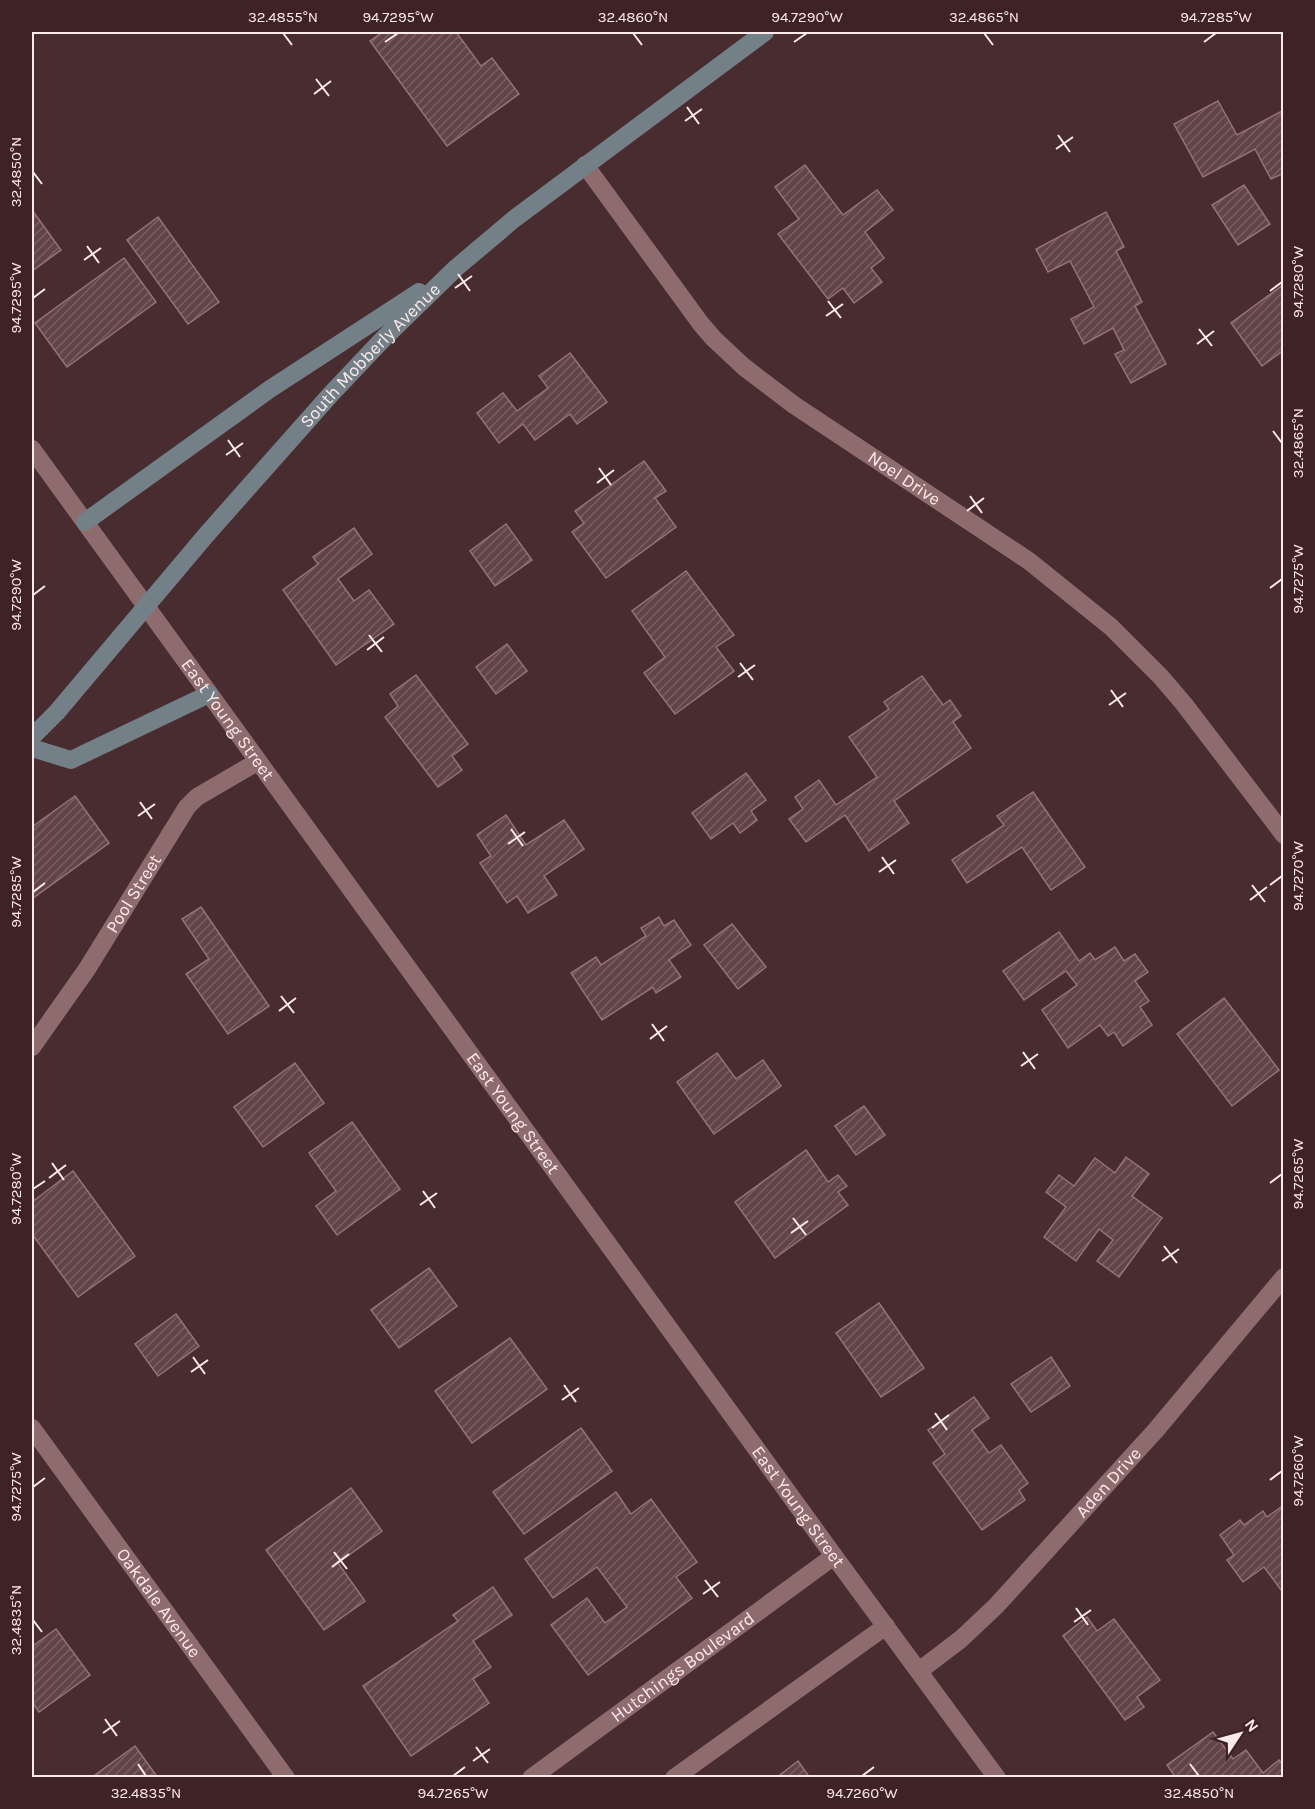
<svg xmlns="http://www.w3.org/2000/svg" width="1315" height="1809" font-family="Karla,sans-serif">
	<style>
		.building { fill: url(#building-hatch); stroke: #957375; stroke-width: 1.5 }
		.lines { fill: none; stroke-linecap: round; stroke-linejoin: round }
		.minor { stroke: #8e6c6e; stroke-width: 18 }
		.tertiary { stroke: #8e6c6e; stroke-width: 18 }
		.secondary { stroke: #738087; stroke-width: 18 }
		.ticks { fill: none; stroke: #fdeaeb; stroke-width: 2 }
		.labels { text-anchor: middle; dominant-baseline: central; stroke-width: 4.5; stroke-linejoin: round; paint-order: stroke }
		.street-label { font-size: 18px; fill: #fdeaeb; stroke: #3e2225 }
		.neatline { fill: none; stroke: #fdeaeb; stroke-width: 2 }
		.ticks-label { font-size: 15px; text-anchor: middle; fill: #fdeaeb }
	</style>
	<defs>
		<pattern id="building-hatch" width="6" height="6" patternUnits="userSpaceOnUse" patternTransform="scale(1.5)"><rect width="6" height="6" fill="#634446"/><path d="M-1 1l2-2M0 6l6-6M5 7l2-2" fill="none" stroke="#7a5f61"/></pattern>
	</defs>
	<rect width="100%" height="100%" fill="#492c2f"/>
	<g class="building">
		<path d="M383,32H456L481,66L492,58L519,94L447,146L370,41Z"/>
		<path d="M1218,101L1237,135L1284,110V173L1271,179L1255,149L1203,177L1174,124Z"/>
		<path d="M805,165L843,215L877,190L893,210L865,232L884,258L871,268L882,282L854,303L843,288L828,299L778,234L799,219L775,187Z"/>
		<path d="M1244,185L1270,224L1238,245L1212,205Z"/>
		<path d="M32,210L61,250L32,271Z"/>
		<path d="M1106,212L1124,247L1116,251L1142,302L1135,306L1166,364L1131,383L1115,354L1124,350L1113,328L1084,344L1071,319L1094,307L1070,261L1048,272L1036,249Z"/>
		<path d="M158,217L219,302L188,324L127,240Z"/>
		<path d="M124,258L156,302L67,367L35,323Z"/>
		<path d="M1283,285L1284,350L1262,366L1231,323Z"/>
		<path d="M570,353L607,402L577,424L570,414L535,440L523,424L499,443L477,413L503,393L517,411L548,388L539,376Z"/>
		<path d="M644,461L666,491L655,498L676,527L606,578L572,532L584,523L575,511Z"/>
		<path d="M506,524L532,560L495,586L470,551Z"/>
		<path d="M354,528L372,554L338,579L354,601L369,590L394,624L336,665L283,590L318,564L313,557Z"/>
		<path d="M686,571L734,635L716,647L734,671L675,714L644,673L665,657L632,611Z"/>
		<path d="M507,644L527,671L496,694L476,667Z"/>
		<path d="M416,675L468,744L452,756L462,770L438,787L385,717L398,706L390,694Z"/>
		<path d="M922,676L943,705L950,700L961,716L953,722L971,748L894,801L909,823L869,851L845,815L806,842L789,819L803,809L795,797L819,780L836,805L877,777L849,737L889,709L884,702Z"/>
		<path d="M746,773L766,800L751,811L757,820L740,833L733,823L711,839L692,813Z"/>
		<path d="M1033,792L1085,867L1051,890L1022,847L967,883L952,860L1004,825L997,816Z"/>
		<path d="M75,796L109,843L33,898L32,896V827Z"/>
		<path d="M506,815L526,845L564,820L584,849L544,876L557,895L528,913L517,896L507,903L480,863L491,856L477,835Z"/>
		<path d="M201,907L269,1006L228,1034L186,974L209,959L182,919Z"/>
		<path d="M659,917L664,926L674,920L691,945L669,960L681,977L656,993L653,987L602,1020L571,973L596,957L601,965L646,936L641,928Z"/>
		<path d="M732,924L766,967L738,989L704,945Z"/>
		<path d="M1059,932L1079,961L1090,953L1095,960L1115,947L1124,961L1135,954L1148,972L1135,981L1149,1001L1140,1007L1152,1025L1123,1046L1114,1032L1108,1036L1100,1025L1068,1048L1042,1010L1077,985L1066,971L1024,1000L1003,971Z"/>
		<path d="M1224,998L1279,1070L1232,1106L1177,1034Z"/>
		<path d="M717,1053L736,1079L763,1060L781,1086L714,1134L677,1082Z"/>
		<path d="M295,1063L324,1103L263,1147L234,1107Z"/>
		<path d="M864,1106L885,1135L856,1155L835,1126Z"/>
		<path d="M352,1122L400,1189L337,1235L316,1206L336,1191L309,1153Z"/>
		<path d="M806,1150L828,1182L838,1175L847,1186L838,1192L848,1205L775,1258L735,1202Z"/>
		<path d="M1126,1157L1149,1174L1132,1196L1162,1218L1119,1277L1097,1261L1113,1240L1099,1229L1076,1261L1044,1237L1066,1207L1046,1192L1059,1175L1074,1186L1095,1158L1115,1173Z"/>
		<path d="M73,1171L135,1256L78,1297L32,1234V1202Z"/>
		<path d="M429,1268L457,1306L399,1348L371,1310Z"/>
		<path d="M879,1303L924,1368L881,1397L836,1333Z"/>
		<path d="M176,1314L199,1346L158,1376L135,1344Z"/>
		<path d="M510,1338L547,1389L472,1443L435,1391Z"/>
		<path d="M1051,1357L1070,1386L1031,1412L1011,1384Z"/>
		<path d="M974,1397L989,1418L972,1430L989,1453L1001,1445L1028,1483L1019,1490L1025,1500L982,1530L933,1463L945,1454L928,1430Z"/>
		<path d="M581,1428L612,1471L524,1534L493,1492Z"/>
		<path d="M351,1488L382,1531L338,1563L365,1601L324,1630L266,1550Z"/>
		<path d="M616,1492L631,1514L651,1499L697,1562L676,1577L692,1598L588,1675L551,1625L587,1598L605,1623L627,1607L597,1567L553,1598L525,1559Z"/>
		<path d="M1284,1505V1594L1264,1567L1243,1582L1227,1560L1234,1555L1220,1535L1240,1520L1244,1525L1263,1511L1267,1517Z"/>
		<path d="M493,1587L512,1615L473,1641L491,1667L473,1679L489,1703L411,1756L363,1686L458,1621L453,1615Z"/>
		<path d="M1087,1617L1097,1631L1114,1619L1160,1680L1137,1697L1144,1707L1125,1720L1063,1636Z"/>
		<path d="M56,1629L90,1675L39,1712L32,1702V1642L34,1645Z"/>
		<path d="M1213,1732L1233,1759L1246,1750L1263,1773L1279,1760L1284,1766V1778H1176L1167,1765Z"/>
		<path d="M135,1746L158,1778H91Z"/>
		<path d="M798,1761L810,1778H776Z"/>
	</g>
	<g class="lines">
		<g class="minor">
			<path id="s1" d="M585,165L701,324L714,339L744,367L794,405L1029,561L1111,627L1161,677L1184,704L1284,835"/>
			<path id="s2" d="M32,1047L87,969L187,807L197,797L257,762"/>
			<path id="s3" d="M32,1428L286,1778"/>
			<path id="s4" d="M919,1671L961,1639L996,1606L1156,1430L1284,1277"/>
			<path id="s5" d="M531,1778L834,1556"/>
			<path d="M674,1778L886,1626"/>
		</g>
		<path class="tertiary" id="s6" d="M32,449L834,1556L997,1778"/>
		<g class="secondary">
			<path d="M85,522L270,389L419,292"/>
			<path id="s7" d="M32,737L57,712L207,534L331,394L384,338L456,268L514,219L765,32"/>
			<path d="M32,748L71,760L209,694"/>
		</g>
	</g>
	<path class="ticks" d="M283,33L292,45M633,33L642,45M984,33L993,45M385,42L398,33M794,42L807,33M1204,42L1216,33M316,79L329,96M314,94L331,81M687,107L699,124M685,121L702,109M1058,135L1070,152M1056,149L1073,137M33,172L42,184M87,246L99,263M84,260L101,248M458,274L470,291M455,288L472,276M1270,291L1282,282M33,298L45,289M828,301L841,318M826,316L843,304M1199,329L1212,346M1197,344L1214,331M1273,431L1282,443M228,440L240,457M226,455L243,443M599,468L611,485M597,483L614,470M970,496L982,513M967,511L984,498M1270,588L1282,579M33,595L45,586M369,635L382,652M367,650L384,637M740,663L753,680M738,677L755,665M1111,690L1123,707M1109,705L1126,693M140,802L152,819M138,816L155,804M511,829L523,846M508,844L525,832M882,857L894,874M879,872L896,860M1252,885L1265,902M1270,885L1282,876M33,892L45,883M1250,900L1267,887M281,996L294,1013M279,1011L296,998M652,1024L664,1041M650,1039L667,1026M1023,1052L1035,1069M1021,1066L1038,1054M52,1163L64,1180M49,1178L66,1165M1270,1183L1282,1174M33,1189L45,1181M423,1191L435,1208M420,1205L437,1193M793,1218L806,1235M791,1233L808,1221M1164,1246L1177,1263M1162,1261L1179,1249M193,1357L205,1374M191,1372L208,1360M564,1385L576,1402M562,1400L579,1388M935,1413L947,1430M932,1428L949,1415M1270,1480L1282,1471M33,1487L45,1478M334,1552L347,1569M332,1567L349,1554M705,1580L718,1597M703,1594L720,1582M1076,1608L1088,1625M33,1620L42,1632M1074,1622L1091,1610M105,1719L117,1736M103,1733L120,1721M476,1747L488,1763M473,1761L490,1749M138,1764L146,1776M1190,1764L1199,1776M453,1776L465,1767M862,1776L874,1767"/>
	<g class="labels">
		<g class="street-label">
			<text stroke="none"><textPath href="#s7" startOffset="510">South Mobberly Avenue</textPath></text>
			<text stroke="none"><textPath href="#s1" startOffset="453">Noel Drive</textPath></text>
			<text stroke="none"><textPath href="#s6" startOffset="334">East Young Street</textPath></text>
			<text stroke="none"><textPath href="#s2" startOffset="184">Pool Street</textPath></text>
			<text stroke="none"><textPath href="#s6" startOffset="820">East Young Street</textPath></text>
			<text stroke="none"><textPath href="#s4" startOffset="268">Aden Drive</textPath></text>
			<text stroke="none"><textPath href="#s6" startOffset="1306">East Young Street</textPath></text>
			<text stroke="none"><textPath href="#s3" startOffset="216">Oakdale Avenue</textPath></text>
			<text stroke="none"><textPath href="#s5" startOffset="188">Hutchings Boulevard</textPath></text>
		</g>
	</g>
	<rect width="1315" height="1809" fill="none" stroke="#3e2225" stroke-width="66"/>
	<g transform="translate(1240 1734) rotate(54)" stroke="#3e2225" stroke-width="4.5" paint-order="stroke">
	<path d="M0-4.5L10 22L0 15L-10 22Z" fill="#fdeaeb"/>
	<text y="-9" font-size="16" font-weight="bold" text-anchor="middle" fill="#fdeaeb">N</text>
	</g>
	<rect x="33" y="33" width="1249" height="1743" class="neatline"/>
	<g class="ticks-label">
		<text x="283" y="22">32.4855°N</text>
		<text x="398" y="22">94.7295°W</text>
		<text x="633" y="22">32.4860°N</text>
		<text x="807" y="22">94.7290°W</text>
		<text x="984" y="22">32.4865°N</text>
		<text x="1216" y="22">94.7285°W</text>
		<text transform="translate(16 172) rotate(-90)" y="5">32.4850°N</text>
		<text transform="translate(1298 282) rotate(-90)" y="5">94.7280°W</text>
		<text transform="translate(16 298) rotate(-90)" y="5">94.7295°W</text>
		<text transform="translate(1298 443) rotate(-90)" y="5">32.4865°N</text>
		<text transform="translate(1298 579) rotate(-90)" y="5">94.7275°W</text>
		<text transform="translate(16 595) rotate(-90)" y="5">94.7290°W</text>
		<text transform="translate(1298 876) rotate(-90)" y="5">94.7270°W</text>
		<text transform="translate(16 892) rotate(-90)" y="5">94.7285°W</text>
		<text transform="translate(1298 1174) rotate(-90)" y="5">94.7265°W</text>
		<text transform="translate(16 1189) rotate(-90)" y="5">94.7280°W</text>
		<text transform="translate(1298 1471) rotate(-90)" y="5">94.7260°W</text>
		<text transform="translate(16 1487) rotate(-90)" y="5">94.7275°W</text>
		<text transform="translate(16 1620) rotate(-90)" y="5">32.4835°N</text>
		<text x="146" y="1798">32.4835°N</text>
		<text x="453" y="1798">94.7265°W</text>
		<text x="862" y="1798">94.7260°W</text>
		<text x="1199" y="1798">32.4850°N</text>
	</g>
</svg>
